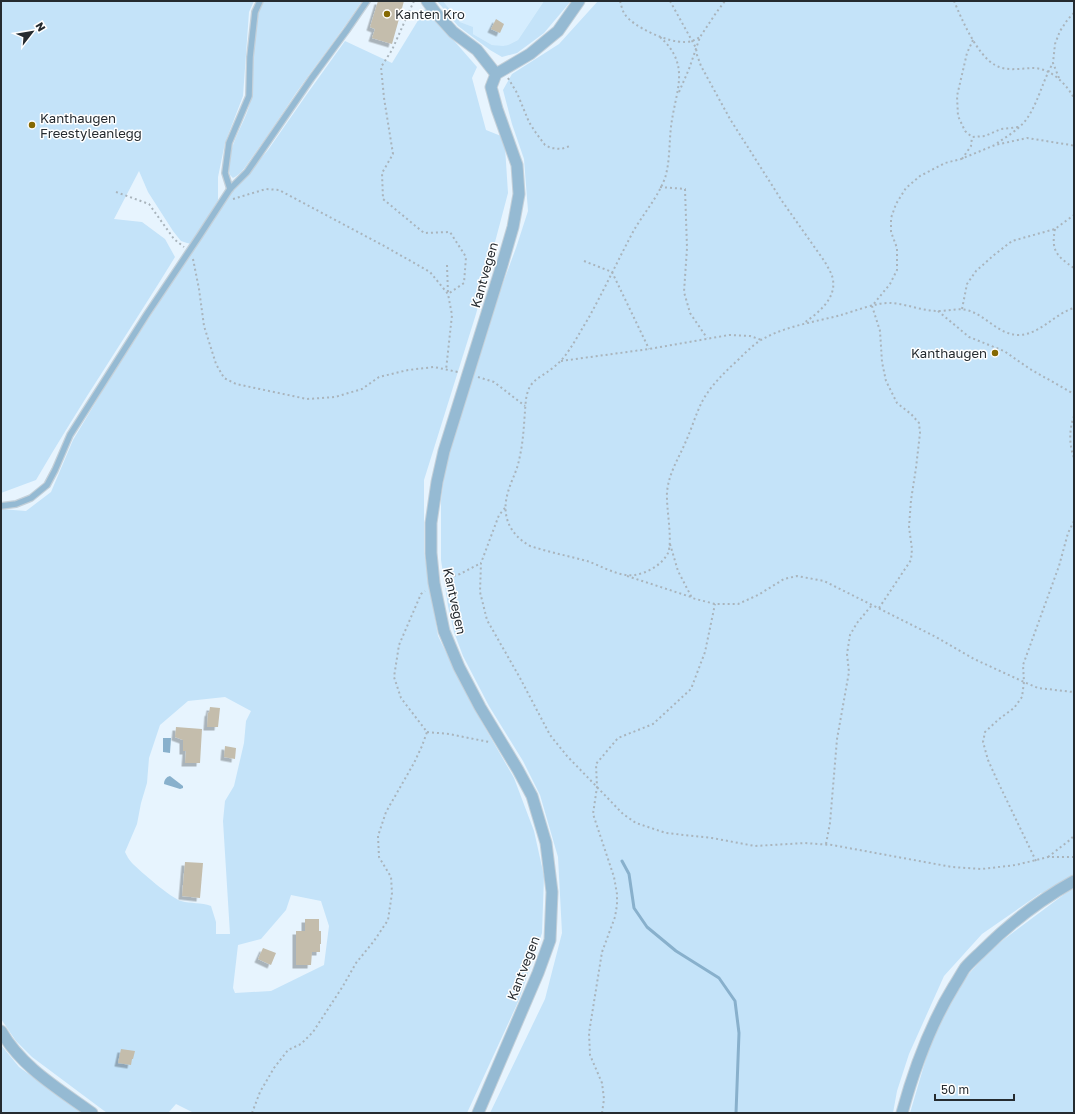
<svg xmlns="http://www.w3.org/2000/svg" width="1075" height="1114" font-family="'Golos Text',sans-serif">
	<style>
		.built { fill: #d5edfe }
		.green { fill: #c4e3f9; fill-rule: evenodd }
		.water { fill: #88b0cc }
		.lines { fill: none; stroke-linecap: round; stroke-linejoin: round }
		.stream { stroke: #88b0cc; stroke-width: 3 }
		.building { fill: #c4bdac; filter: url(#shadow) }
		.lane-casing { stroke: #c4d0d9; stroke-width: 8 }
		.street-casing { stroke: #c4d0d9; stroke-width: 13 }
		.path { stroke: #a9b4bc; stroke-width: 2; stroke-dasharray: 2 3; stroke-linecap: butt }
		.lane { stroke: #95bad3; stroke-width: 5.5 }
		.street { stroke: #95bad3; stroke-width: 11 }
		.poi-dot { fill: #856903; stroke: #fff; stroke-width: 1.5 }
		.labels { text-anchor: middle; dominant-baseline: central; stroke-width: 3; stroke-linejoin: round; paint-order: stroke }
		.poi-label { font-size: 13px; fill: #252b30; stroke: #fff; text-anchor: start }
		.street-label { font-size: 13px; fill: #252b30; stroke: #fff }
	</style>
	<defs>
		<filter id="shadow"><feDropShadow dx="-3.5" dy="3.5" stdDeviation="0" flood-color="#0004"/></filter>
	</defs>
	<rect width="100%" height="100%" fill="#e7f4fe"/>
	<path class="built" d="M443,1H544L518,40L508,45L503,47L492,45L473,34L472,27L460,22Z"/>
	<g class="green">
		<path d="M1,1H254L249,12L243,96L225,143L218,177V200L192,244L187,243L181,241L173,231L148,192L139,171L114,219L142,222L165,239L175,257C129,332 80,404 36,480L1,493Z"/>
		<path d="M264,1H362C341,33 318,62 296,93C282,114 268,135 253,156C247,164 242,174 233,178L230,175L229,172C229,163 230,153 233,145C240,125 250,113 252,91C253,72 252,14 264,1Z"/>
		<path d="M437,1H443L460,22L473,27V34L492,45L503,46L508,45L518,40L544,1H571L544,33L517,53L502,57L490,50L458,26Z"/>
		<path d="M598,1H1074V1113H910L932,1038L958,986L991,949L1070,890L1041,893L982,934L944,976L909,1054L897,1091L893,1113H490L545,999L562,933L558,857L540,795L523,761L489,706L463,656L454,632L448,606L441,560V500L445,470L455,427L484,343L500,291L516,248L528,211L524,159L512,124L503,90L512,74L559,44Z"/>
		<path d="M425,9L435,19L477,67L472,78L486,130L501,136L505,147L508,193L476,314L424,480V552L438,636L472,705L514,778L534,831L544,876L542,933L518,1002L467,1113H191L192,1112L176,1104L168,1113H107L32,1057L16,1041L1,1019V509L26,511L51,492L73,440L103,390L174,279L229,196L268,150L307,94L345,41L392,63ZM225,697L251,711L246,721L244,743L234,786L225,801L223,821L230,934H216V922L211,906C201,902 191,904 181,901C171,898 140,871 132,863C129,860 127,856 125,852L137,824L141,803L147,783L149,758L160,725L188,701ZM291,895L321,901L329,926L324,965L271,991L235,993L233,988L238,945L261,939L286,910Z"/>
		<path d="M1,1045L19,1067L82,1113H1Z"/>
	</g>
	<g class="water">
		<path d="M163,738H171L170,753L163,752Z"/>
		<path d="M170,776L183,786V788L180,789L164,784C164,780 166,777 170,776Z"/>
	</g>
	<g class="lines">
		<path class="stream" d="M622,861L629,874L634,908L647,927L676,951L719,978L735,1001L739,1033L736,1113"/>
	</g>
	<g class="building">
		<path d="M378,1H404L392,44L372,38L375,29L370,27Z"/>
		<path d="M496,19L504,24L500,33L491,29Z"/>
		<path d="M210,707L220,708L218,727H207L208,712L209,713Z"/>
		<path d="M176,727L202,729L200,763H185L186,751H183V740L175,737Z"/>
		<path d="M225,746L236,748L235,759L224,757Z"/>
		<path d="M185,862L203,863L200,898L182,896Z"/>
		<path d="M305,919H319V931H321V944H320V952H312L311,965H296V931H305Z"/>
		<path d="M263,948L276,953L271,965L258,959Z"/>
		<path d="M121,1049L135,1051L133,1059H132L131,1065L118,1063Z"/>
	</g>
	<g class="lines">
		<g class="lane-casing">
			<g id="lane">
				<path d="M230,189L225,173L229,143L249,96L250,57L255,12L260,1"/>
				<path d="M1,506L16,504L31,498L47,485L55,470L70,435L147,314L200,235L230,189L247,172L311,79L347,30L367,1"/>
			</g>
		</g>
		<g class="street-casing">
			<g id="street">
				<path d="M427,1L435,12L453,32L477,50L496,74"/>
				<path d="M1,1031C21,1067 59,1089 92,1113"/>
				<path d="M478,1113L538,973L550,940L552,892L546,843L532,796L518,770L480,707L459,667L444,631L434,583L431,553V523L437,482L444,451L502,265L513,227L519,194L517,165L497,109L491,87L496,74L530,54L558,31L579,1"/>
				<path d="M902,1113C914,1069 930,1025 954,986C958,980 961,974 965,968C970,962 977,956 982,951C1010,923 1040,900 1074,881"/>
			</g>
		</g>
		<g class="path">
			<path d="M414,1L408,14L392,50L381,67L384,98L393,154L382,173L383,199L424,233L450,232L466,257L464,283L448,294"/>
			<path d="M620,1C621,5 622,9 624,13C632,27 669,43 685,42C691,42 695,40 700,37"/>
			<path d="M670,1L696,48L697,55L701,66L730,119L782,201L825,262C828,268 832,273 833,280C836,299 818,313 804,323"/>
			<path d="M954,1C962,20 977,55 995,65C1007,72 1021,68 1034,68C1052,69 1066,84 1074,98"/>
			<path d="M660,37C692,66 675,91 671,127C669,144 670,162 665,178C658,197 644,213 634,230C618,260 604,290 588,319C581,330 575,342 567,353C563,359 557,365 550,370C544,375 536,378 531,385C528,389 527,394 526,399C524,419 524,440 519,460C517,471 511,481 508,492C501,515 509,534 530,546C549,552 568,556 587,561C602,566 618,577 635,575C647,573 662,565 668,553C673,541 666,508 667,492C669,472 679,458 686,441C692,428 696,413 703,400C712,384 725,372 739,359C746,352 753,345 761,340C785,326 815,322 841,315C855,311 877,302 891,303C907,304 922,311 938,311C948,311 957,308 967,310C986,315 998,335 1019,335C1041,334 1054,314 1074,308"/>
			<path d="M973,40L967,53L957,96L958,116L965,131L972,137L985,136L1001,129L1019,127"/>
			<path d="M508,78L517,93L529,122L536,133L545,145L551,148L561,149L570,146"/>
			<path d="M1059,78L1053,63L1055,44L1060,31L1068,19L1074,13"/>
			<path d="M679,92L689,69L700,37L716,13L725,1"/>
			<path d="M997,143C1008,136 1021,128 1028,117C1039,100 1043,80 1053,63"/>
			<path d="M962,159L971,146L972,137"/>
			<path d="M660,187L685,189L687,248L684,292L690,313L707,338"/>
			<path d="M116,192L149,204L174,239L184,247"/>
			<path d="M233,199L266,189L279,190L386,247L430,272L448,294L452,315L446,370"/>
			<path d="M1055,229C1051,250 1056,256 1074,268"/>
			<path d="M193,259L199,289L204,326L216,364L224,378L236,384L307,399L335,397L362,389L379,377L408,370L434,367L458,372"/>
			<path d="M584,261L612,272L649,349"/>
			<path d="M447,265L448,294"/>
			<path d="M962,309L967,284L976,271L994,255L1012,241L1055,229L1074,215"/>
			<path d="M938,311L969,337L1004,351L1030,369L1074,394"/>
			<path d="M561,361L649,349L729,335L750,336L762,340"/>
			<path d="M478,377L494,382L525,406"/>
			<path d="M1074,416C1069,430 1069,444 1074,458"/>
			<path d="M505,508L499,515L481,563L480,592L487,620L520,678L550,735L567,756L597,787L623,814L636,823L666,833L712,838L755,846L805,843L832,845L952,867L982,869L1016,865L1048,857H1074"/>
			<path d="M670,544L678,571L692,598L715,604H738L758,595L784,579L797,576L824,581L936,637L974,659L1024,682L1038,688L1073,692"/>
			<path d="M627,576L691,597"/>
			<path d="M444,579L460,574L481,563"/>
			<path d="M879,608L911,560L912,549L909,527L911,500L916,468L920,433L919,423L911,414L897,403L886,381L882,362L880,331L872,306L890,284L897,270V248L891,232V218L896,204L906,188L920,176L945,163L961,159L995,145L1027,138L1071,145L1074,146"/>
			<path d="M427,732L449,734L489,742"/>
			<path d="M826,844L830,823L837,739L849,672L847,654L850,635L857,623L872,605"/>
			<path d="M1048,857L1071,839L1074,835"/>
			<path d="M1036,861L997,780L988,760L983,742L985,732L999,719L1014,708L1022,697L1024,682L1023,665L1059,566L1068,533L1074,521"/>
			<path d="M252,1113L260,1092L274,1068L288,1050L301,1044L313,1032L343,986L356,963L374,941L388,920L392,893L391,877L379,857L378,836L386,812L414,763L422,746L427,732L401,698L394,677L399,645L421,594L425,591"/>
			<path d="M602,1113L604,1099L602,1083L590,1055L589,1033L602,952L615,917L617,905V894L614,877L593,814L597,787L596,764L618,738L653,724L691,689L705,652L715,604"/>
		</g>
		<use href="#lane" class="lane"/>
		<use href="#street" class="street"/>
	</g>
	<g class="poi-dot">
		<circle cx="387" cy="14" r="4"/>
		<circle cx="32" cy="125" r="4"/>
		<circle cx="995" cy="353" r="4"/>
	</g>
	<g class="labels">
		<g class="poi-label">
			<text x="395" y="14">Kanten Kro</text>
			<text x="40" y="118">Kanthaugen<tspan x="40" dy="15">Freestyleanlegg</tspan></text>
			<text x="987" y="353" text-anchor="end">Kanthaugen</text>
		</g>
		<g class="street-label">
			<text transform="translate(484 275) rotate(-74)">Kantvegen</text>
			<text transform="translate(455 601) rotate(78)">Kantvegen</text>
			<text transform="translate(523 968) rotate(-69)">Kantvegen</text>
		</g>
	</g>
	<rect width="1075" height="1114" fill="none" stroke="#252b30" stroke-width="4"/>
	<g transform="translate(32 32) rotate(59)" stroke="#ffffff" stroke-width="3" paint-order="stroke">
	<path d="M0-3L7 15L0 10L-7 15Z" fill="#252b30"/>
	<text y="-6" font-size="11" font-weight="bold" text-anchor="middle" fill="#252b30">N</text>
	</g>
	<path d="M935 1094v6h79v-6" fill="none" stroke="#252b30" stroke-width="2"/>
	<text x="941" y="1094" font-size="12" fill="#252b30" stroke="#ffffff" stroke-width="3" paint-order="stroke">50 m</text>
</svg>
